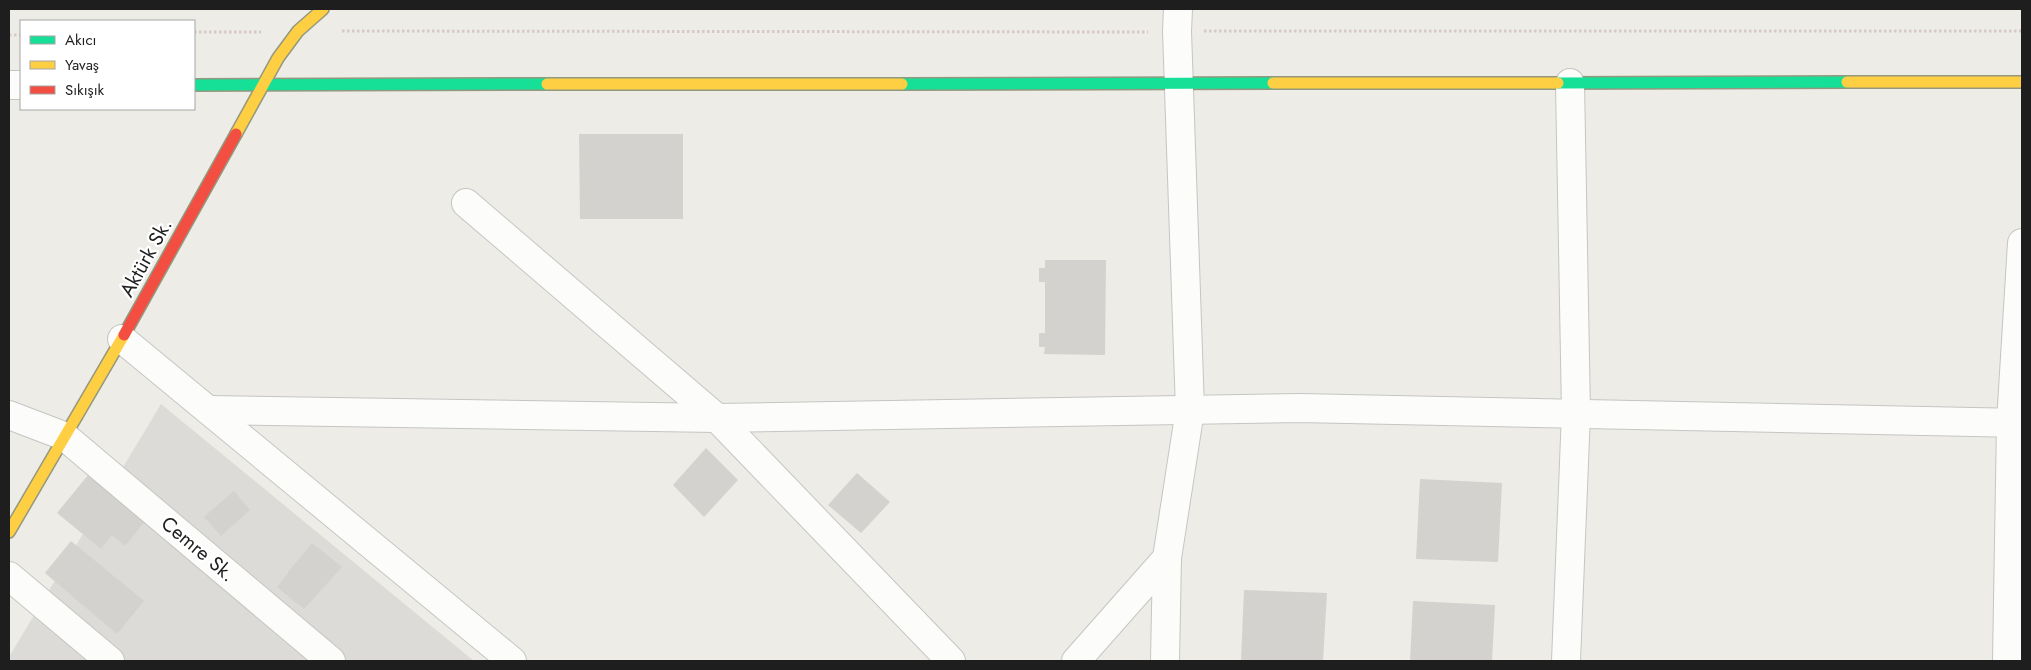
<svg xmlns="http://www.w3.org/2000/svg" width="2031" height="670" font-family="Jost,sans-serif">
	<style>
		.residential { fill: #dcdbd8 }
		.building { fill: #d3d2ce }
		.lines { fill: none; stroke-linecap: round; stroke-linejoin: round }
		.street-casing { stroke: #c5c5c3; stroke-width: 30 }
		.fast-casing { stroke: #94987e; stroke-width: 14 }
		.slow-casing { stroke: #94987e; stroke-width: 14 }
		.jam-casing { stroke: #94987e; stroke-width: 14 }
		.path { stroke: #d7cac6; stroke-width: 3; stroke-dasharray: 2.5 2.5; stroke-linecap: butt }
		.street { stroke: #fcfcfb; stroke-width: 28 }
		.fast { stroke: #16e098; stroke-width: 11 }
		.slow { stroke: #ffcf43; stroke-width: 11 }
		.jam { stroke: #f24e42; stroke-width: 11 }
		.labels { text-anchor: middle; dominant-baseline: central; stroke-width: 4.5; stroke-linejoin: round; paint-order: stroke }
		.street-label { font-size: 20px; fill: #1e1e1e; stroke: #fff }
	</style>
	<rect width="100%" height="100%" fill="#edece7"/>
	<path class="residential" d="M161,404L474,661H9V657Z"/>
	<g class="building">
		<path d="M579,134H683V219H580Z"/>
		<path d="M1045,260H1106L1105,355L1044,354L1045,347H1039V333H1045V282H1039V268H1045Z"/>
		<path d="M706,448L738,480L704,517L673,485Z"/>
		<path d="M857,473L890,502L861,533L828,505Z"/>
		<path d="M89,474L145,521L125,546L112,535L101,549L57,513Z"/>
		<path d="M1420,479L1502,483L1498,562L1416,559Z"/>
		<path d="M234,491L250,510L221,536L204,517Z"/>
		<path d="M71,541L144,601L117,634L45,573Z"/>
		<path d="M312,543L342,567L304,609L277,587L288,573V569L289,571Z"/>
		<path d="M1244,590L1327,593L1323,661H1241Z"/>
		<path d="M1413,601L1495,605L1492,661H1410Z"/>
	</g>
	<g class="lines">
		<g class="street-casing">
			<g id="street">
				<path d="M9,85H21"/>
				<path d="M466,203L717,418L951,661"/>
				<path d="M122,339L512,661"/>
				<path d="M209,410L717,418L1299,408L2022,423"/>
				<path d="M9,415L64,436L331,661"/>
				<path d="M9,576L110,661"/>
				<path d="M1076,661L1167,558"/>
				<path d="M1165,661L1167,558L1190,410L1177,31L1178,9"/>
				<path d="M1566,661L1576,413L1570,83"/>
				<path d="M2007,661L2011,422L2022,243"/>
			</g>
		</g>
		<g class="fast-casing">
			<g id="fast">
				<path d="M1558,83L1847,82"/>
				<path d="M902,84L1273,83"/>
				<path d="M194,85L547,84"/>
			</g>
		</g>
		<g class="slow-casing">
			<g id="slow">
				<path d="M1847,82H2022"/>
				<path d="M1273,83H1558"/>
				<path d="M547,84H902"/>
				<path d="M236,134L278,58L298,31L323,9"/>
				<path d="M9,532L124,335"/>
			</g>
		</g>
		<g class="jam-casing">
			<path id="jam" d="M124,335L236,134"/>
		</g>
		<g class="path">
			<path d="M342,31L1148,32"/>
			<path d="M1204,31H2022"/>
			<path d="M194,32H261"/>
			<path d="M9,35H21"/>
		</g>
		<use href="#street" class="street"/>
		<use href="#fast" class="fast"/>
		<use href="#slow" class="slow"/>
		<use href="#jam" class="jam"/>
	</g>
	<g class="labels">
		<g class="street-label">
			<text transform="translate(146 258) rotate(-61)">Aktürk Sk.</text>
			<text transform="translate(198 549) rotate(40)">Cemre Sk.</text>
		</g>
	</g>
	<rect width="2031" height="670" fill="none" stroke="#1e1e1e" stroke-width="20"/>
	<rect x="20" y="20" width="175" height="90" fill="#ffffff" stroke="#a5a5a5"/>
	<rect x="30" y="36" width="25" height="8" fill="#16e098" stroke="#a5a5a5"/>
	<text x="65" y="45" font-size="15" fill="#1e1e1e">Akıcı</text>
	<rect x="30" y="61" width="25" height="8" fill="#ffcf43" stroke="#a5a5a5"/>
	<text x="65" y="70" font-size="15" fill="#1e1e1e">Yavaş</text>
	<rect x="30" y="86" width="25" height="8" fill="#f24e42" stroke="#a5a5a5"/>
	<text x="65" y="95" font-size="15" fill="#1e1e1e">Sıkışık</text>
</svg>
